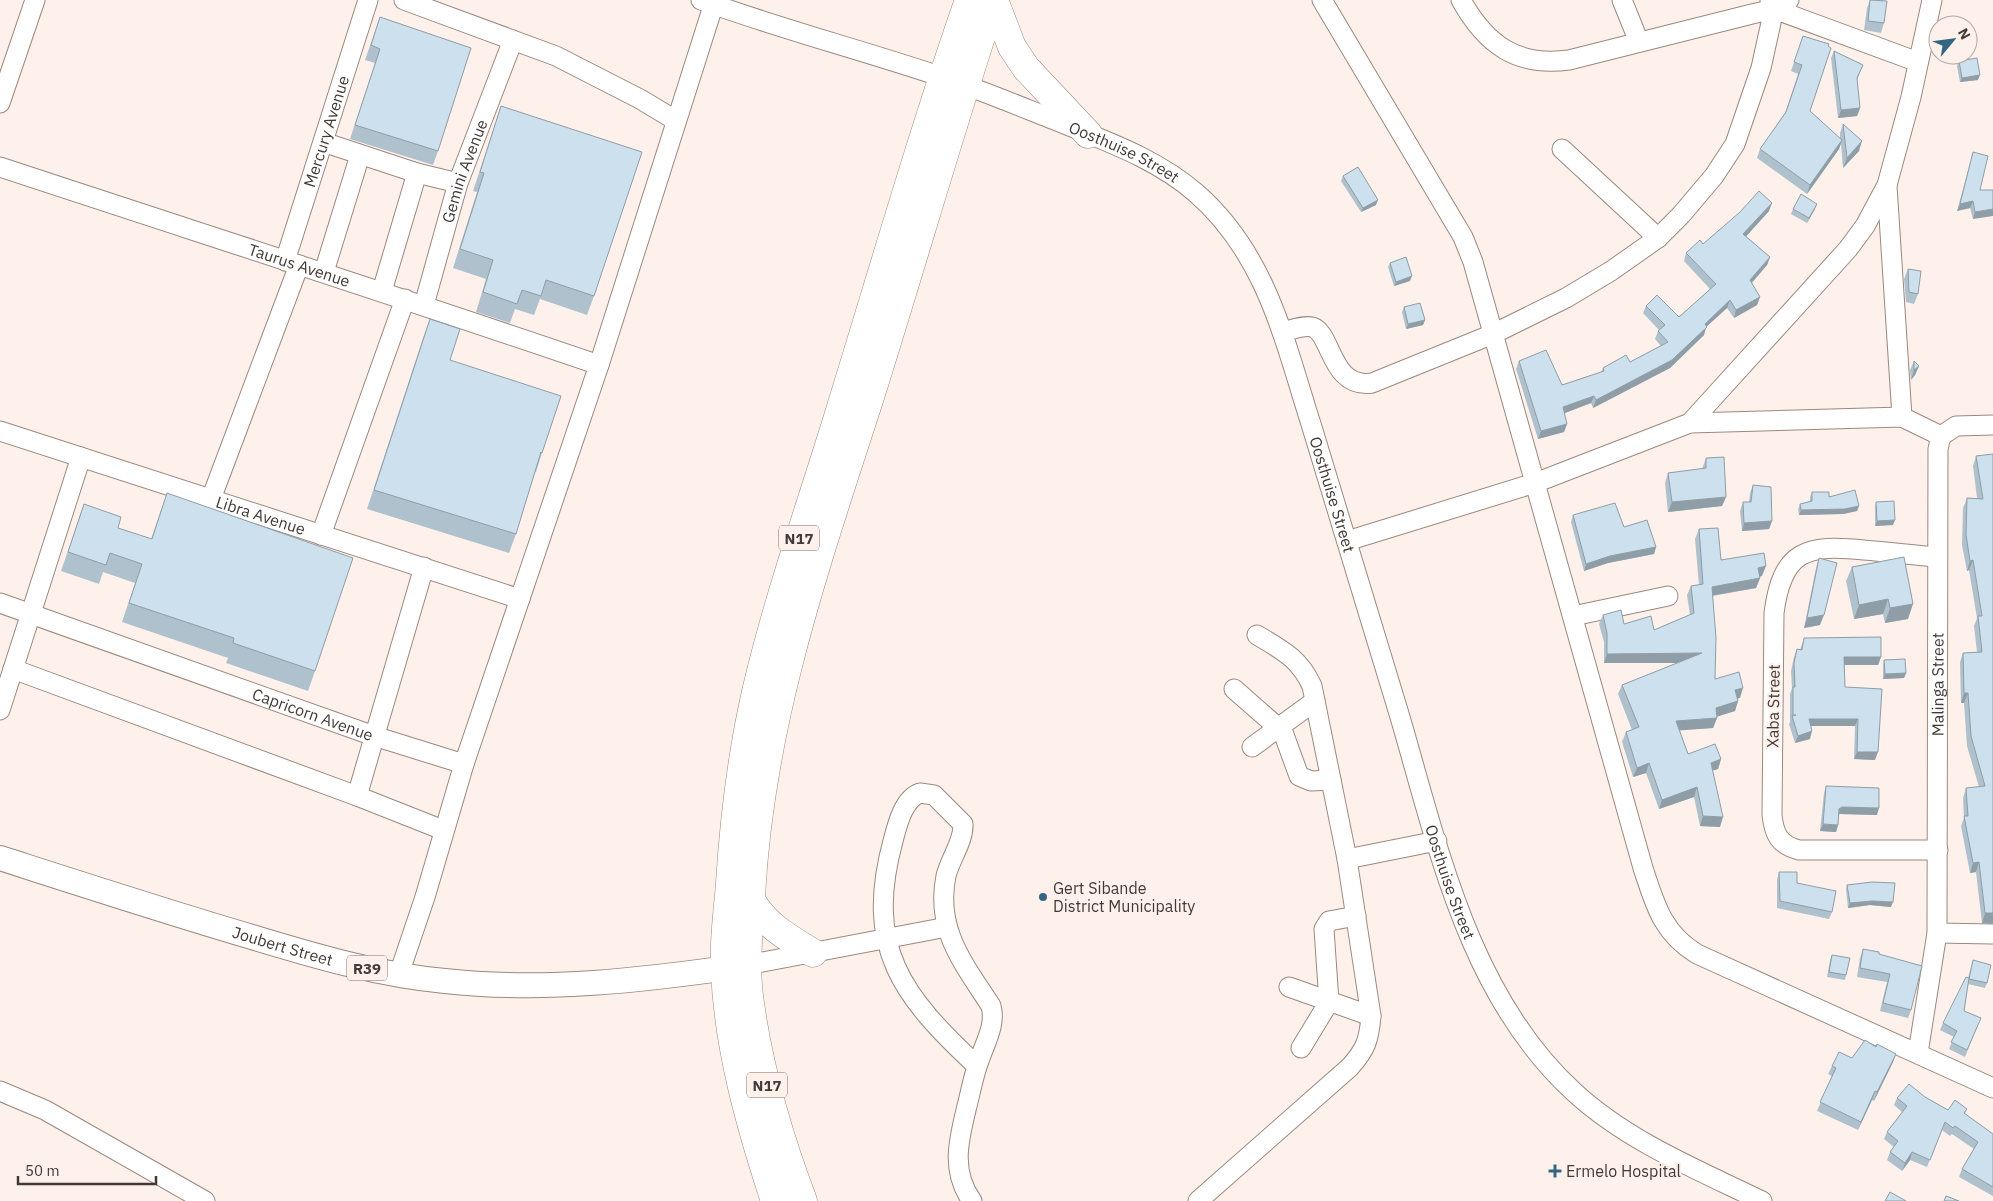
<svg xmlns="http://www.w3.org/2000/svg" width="1993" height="1201" font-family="'IBM Plex Sans',sans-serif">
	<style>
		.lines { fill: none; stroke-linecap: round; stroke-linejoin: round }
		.minor-casing { stroke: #9b887e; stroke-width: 21 }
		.major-casing { stroke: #9b887e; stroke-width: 26 }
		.highway-casing { stroke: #9b887e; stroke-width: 29 }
		.minor { stroke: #fff; stroke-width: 19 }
		.major { stroke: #fff; stroke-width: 24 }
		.highway { stroke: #fff; stroke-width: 28 }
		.wall { fill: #afc1cc }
		.shaded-wall { fill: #8f9da6 }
		.building { fill: #cce0ed; stroke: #8f9da6 }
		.poi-dot { fill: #346684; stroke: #fef1eb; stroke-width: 2 }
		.labels { text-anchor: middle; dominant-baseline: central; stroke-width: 4; stroke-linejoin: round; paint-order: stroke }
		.shield { fill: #fef1eb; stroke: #7a716c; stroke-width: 1 }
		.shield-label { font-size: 15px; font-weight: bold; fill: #423a36 }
		.street-label { font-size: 16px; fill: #423a36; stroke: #fef1eb }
		.poi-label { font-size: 16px; fill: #423a36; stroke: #fef1eb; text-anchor: start }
	</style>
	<rect width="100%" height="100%" fill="#fef1eb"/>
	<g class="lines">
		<g class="minor-casing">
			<g id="minor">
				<path d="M404,0L556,56L640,99L675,120"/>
				<path id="s1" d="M701,0C780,29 862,50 942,77C981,90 1019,106 1057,121C1105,141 1156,158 1196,193C1266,254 1284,339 1311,424C1341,521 1370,619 1400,717C1438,847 1469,996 1574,1092C1627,1141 1698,1170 1762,1201"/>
				<path d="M1322,0L1463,237L1473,262L1643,868C1655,904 1662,933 1697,954L1993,1088"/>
				<path d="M1461,0C1486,45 1517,67 1569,60L1752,14L1774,9L1789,0"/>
				<path d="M1622,0L1639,42"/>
				<path d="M1774,9L1918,62"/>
				<path d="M0,103L35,0"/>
				<path d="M323,142L417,173L458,183"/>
				<path d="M1562,149L1658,238"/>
				<path id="s2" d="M0,167C200,233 400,297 599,365"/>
				<path d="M1887,186L1902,417"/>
				<path id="s3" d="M285,261L368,0"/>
				<path d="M324,272L360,155"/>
				<path d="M382,291L417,173"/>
				<path id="s4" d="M424,305L458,183L513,40"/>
				<path d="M1282,332C1291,330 1303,325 1312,327C1332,332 1330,389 1372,383L1493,334L1566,298L1611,271L1658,238L1681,215L1714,176L1735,144L1761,68L1774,9L1770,0"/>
				<path d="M1690,423L1848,249L1865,226L1887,185L1911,97L1932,0"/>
				<path id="s5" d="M0,431L520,599"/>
				<path d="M211,499L299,265"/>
				<path d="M321,535L405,299"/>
				<path d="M1347,541L1535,483L1690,423L1902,417L1941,436"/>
				<path d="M1937,557C1913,555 1889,552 1864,550C1807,544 1782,550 1774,613L1772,815C1774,834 1779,845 1799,850H1938"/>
				<path id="s6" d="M0,603L374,736L464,764L599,365L715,0"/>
				<path d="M1573,616L1668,596"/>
				<path d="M13,669L357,796L424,567"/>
				<path d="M1234,689L1283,732L1299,776L1311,781L1331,780"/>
				<path d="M0,710L81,457"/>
				<path d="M1252,747L1315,701"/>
				<path d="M357,796L443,830"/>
				<path d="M1347,859L1437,841"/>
				<path d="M1937,933L1993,934"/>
				<path d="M747,965L947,927"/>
				<path d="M399,974L425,897L464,764"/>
				<path d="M1289,987L1371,1016"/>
				<path d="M1301,1048L1329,1002L1324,929L1329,921L1356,916"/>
				<path id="s7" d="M1918,1053L1937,933L1938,449L1941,436L1956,426L1993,425"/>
				<path d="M0,1091L45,1110L205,1201"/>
				<path d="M972,1201C950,1171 959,1139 967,1106C971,1090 974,1073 980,1058C986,1041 996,1024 991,1006C964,964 935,930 946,876C950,859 964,841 963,824L934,795L920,793C903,799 897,826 893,841C864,948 902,996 977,1066"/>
				<path d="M1198,1201L1350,1067C1366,1049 1369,1040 1371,1016L1347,859L1312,686C1299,658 1282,650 1257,635"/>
			</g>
		</g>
		<g class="major-casing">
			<g id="major">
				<path id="s8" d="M0,858C84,885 167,912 252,937C315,956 379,975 445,981C544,992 644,980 742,966"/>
			</g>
		</g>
		<g class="highway-casing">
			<g id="highway">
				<path d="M994,0L1012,47L1026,68L1088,134"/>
				<path d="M751,900C766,926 787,937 813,953"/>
				<path d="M775,1201C751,1128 728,1048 725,970C723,942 728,911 730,883C734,819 742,754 756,692C778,598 810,508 838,417C881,278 921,138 969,0"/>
				<path d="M803,1201C778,1135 758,1066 749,996C745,963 749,929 751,896C760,722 816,564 869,400C911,267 949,133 993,0"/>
			</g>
		</g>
		<use href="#minor" class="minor"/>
		<use href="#major" class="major"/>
		<use href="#highway" class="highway"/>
	</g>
	<g class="wall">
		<path d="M1870,0H1883L1884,23L1881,33L1864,30L1867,8Z"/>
		<path d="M380,17L438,151L433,165L350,139L375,63L365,60Z"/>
		<path d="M1803,36L1810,111L1840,139V133L1843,124L1859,151L1843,168L1841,144L1839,149L1807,194L1757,158L1760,149L1785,113L1798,74L1791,71Z"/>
		<path d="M1834,51L1863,65L1857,80L1860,108L1857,116L1838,118L1831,58Z"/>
		<path d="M1959,61L1978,80L1960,82L1957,66Z"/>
		<path d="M501,106L594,296L587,315L540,299L534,315L515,309L510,323L476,312L486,279L453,268L477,192L473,191Z"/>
		<path d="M1973,152L1980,190H1993L1973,219L1970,208L1957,211Z"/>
		<path d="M1343,176L1376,205L1361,212L1341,181Z"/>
		<path d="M1793,209H1815L1807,223L1791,214Z"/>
		<path d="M1769,211L1746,236L1770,257L1767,265L1752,283L1760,297L1757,305L1734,318L1727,308L1706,327L1704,335L1670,368L1593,408L1591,403L1564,413L1567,424L1564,432L1538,439L1516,369L1519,361L1562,385L1601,372L1603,368L1630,362L1661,346L1655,339L1658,331L1659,330L1643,313L1646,306L1679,317L1710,289L1684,261L1686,253Z"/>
		<path d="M1390,263L1410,281L1394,286L1388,267Z"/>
		<path d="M1908,269L1918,294L1914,304L1906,302L1904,279Z"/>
		<path d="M1404,307L1425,320L1423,325L1406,329L1402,312Z"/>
		<path d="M430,319L450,360L542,453L536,472H535L516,534L509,553L367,509L423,338Z"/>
		<path d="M1914,361L1919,366L1915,375L1911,380L1910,370Z"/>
		<path d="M1993,454V924L1982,923L1976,872L1970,873L1961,826L1964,818L1963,798L1966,788L1979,787L1967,746L1964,703H1961L1960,662L1963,653L1977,652L1974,626L1977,618L1969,570L1967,571L1962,545L1963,508L1967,498H1977L1973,466L1976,456Z"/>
		<path d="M1706,458L1726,497L1722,506L1668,512L1665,483L1668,473L1702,469Z"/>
		<path d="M1753,485L1772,521L1769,529L1742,531L1740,511L1743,502H1749L1750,493Z"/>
		<path d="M1812,492L1829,497L1859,506L1857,511L1843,514L1799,515L1798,509L1800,504L1810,502V497Z"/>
		<path d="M167,493L315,671L308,691L226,663L228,658L122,622L135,583L103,572L99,584L61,571L84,504L118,528L151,539Z"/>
		<path d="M1876,502L1893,525L1875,526V506Z"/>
		<path d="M1573,515L1624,527L1656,547L1654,554L1608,563L1584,571L1571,522Z"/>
		<path d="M1699,529L1721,560L1762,576L1759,577L1760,578L1756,588L1713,596L1715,679L1740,698H1737L1738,701L1735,711L1717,716V718L1713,728L1679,730L1688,754L1721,759L1718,769L1712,771L1720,827L1700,826L1694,797L1659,809L1646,773L1633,777L1622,742L1626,732L1632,730L1618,694L1622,685L1677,663H1604V642L1599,624L1603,615L1624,624L1654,630L1690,615L1687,595L1691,586L1699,585L1695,539Z"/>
		<path d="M1904,557L1908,619L1885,623L1883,614L1854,619L1846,581L1852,567Z"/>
		<path d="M1819,558L1820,625L1804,628L1816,568Z"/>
		<path d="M1804,638L1881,657L1878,665H1844L1845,687L1875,760L1854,759L1855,726H1811L1810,739L1795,743L1789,724L1790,722V694L1792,688L1791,671L1794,657L1797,649L1800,650Z"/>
		<path d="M1884,660L1906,673L1904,678L1883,679V665Z"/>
		<path d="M1826,786L1877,815L1840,814H1839L1838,825L1836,832L1820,831L1824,793Z"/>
		<path d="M1779,872L1797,883L1832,912L1829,919L1777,908V880Z"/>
		<path d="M1847,885L1891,907L1870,905L1848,908L1846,889Z"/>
		<path d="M1863,949L1879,954L1911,1010L1908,1018L1880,1011L1887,982L1857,977L1860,958Z"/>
		<path d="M1832,955L1846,975L1845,980L1827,977L1830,960Z"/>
		<path d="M1973,960L1987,983L1985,988L1968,984L1964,1011L1978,1025L1965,1057L1949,1049L1954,1037L1940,1030L1943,1023L1968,978Z"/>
		<path d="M1876,1047L1896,1054L1893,1062L1874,1101L1872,1100L1858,1130L1817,1111L1832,1076L1828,1074L1832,1066L1852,1058Z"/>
		<path d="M1925,1097L1948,1110L1967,1109L1965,1114L1993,1134V1196L1959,1177L1962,1169L1974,1149L1952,1134L1950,1136L1942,1130L1927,1167L1910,1160L1902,1171L1887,1160L1890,1152L1894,1147L1884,1139L1887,1132L1902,1112L1894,1105L1897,1098Z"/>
	</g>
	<g class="shaded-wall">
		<path d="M1980,75L1978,80L1960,82L1962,78Z"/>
		<path d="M1860,108L1857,116L1838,118L1841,110Z"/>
		<path d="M1842,140L1839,149L1807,194L1810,185Z"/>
		<path d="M1862,141L1859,151L1843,168L1847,158Z"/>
		<path d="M1378,200L1376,205L1361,212L1363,208Z"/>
		<path d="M1973,201L1970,208L1957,211L1960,204Z"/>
		<path d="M1772,203L1769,211L1741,242L1743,234Z"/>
		<path d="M1817,204L1815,209L1807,223L1809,218Z"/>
		<path d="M1993,209V216L1973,219L1975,212Z"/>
		<path d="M1770,257L1767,265L1747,288L1750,280Z"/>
		<path d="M1412,276L1410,281L1394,286L1396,282Z"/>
		<path d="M1760,297L1757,305L1734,318L1736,310Z"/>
		<path d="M1730,300L1727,308L1706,327L1704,335L1670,368L1593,408L1596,400L1705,324Z"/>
		<path d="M1425,320L1423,325L1406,329L1408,324Z"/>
		<path d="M1919,366L1915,375L1911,380L1914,370Z"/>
		<path d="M1594,396L1591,403L1560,415L1563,407Z"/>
		<path d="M1567,424L1564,432L1538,439L1541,431Z"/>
		<path d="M1726,497L1722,506L1668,512L1672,502Z"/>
		<path d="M1859,506L1857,511L1843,514L1799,515L1801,510Z"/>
		<path d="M1895,520L1893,525L1875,526L1877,521Z"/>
		<path d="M1772,521L1769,529L1742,531L1744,523Z"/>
		<path d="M1656,547L1654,554L1608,563L1584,571L1586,564L1610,556Z"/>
		<path d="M1973,560L1969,570L1967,571L1970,561Z"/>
		<path d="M1766,566L1762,576L1754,577L1758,568Z"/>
		<path d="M1760,578L1756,588L1709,596L1712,587Z"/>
		<path d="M1888,599L1883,614L1854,619L1859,605Z"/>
		<path d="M1913,604L1908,619L1885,623L1890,608Z"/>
		<path d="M1824,615L1820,625L1804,628L1807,618Z"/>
		<path d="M1702,653L1698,663H1604L1607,654Z"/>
		<path d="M1844,657H1881L1878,665H1841Z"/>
		<path d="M1906,673L1904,678L1883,679L1885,674Z"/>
		<path d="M1743,688L1740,698L1731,700L1735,690Z"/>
		<path d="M1964,693H1968L1964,703H1961Z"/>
		<path d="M1738,701L1735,711L1713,718L1716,708Z"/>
		<path d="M1717,718L1713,728L1672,731L1676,721Z"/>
		<path d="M1809,719H1858L1855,726H1806Z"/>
		<path d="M1812,731L1810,739L1795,743L1798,736Z"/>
		<path d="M1857,752H1878L1875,760L1854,759Z"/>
		<path d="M1721,759L1718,769L1707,772L1711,763Z"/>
		<path d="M1649,763L1646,773L1633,777L1637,768Z"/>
		<path d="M1697,787L1694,797L1659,809L1662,800Z"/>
		<path d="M1842,807L1879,808L1877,815L1840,814L1837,815L1839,809Z"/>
		<path d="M1703,816L1723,817L1720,827L1700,826Z"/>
		<path d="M1823,824L1838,825L1836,832L1820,831Z"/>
		<path d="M1979,862L1976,872L1970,873L1973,863Z"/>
		<path d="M1872,901L1893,902L1891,907L1870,905L1848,908L1850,903Z"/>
		<path d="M1985,913H1993V924L1982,923Z"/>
		<path d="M1896,1054L1893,1062L1874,1101L1877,1092Z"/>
		<path d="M1875,1091L1872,1100L1858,1130L1861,1122Z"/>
		<path d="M1912,1152L1910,1160L1902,1171L1905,1163Z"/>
	</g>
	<g class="building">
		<path d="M1870,0L1887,1L1884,23L1868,21Z"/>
		<path d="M380,17L471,48L438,151L355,125L380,49L371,45Z"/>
		<path d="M1803,36L1829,44L1828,46L1831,48L1810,111L1842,140L1810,185L1760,149L1786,112L1802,65L1794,62Z"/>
		<path d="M1834,51L1863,65L1857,78L1860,108L1841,110Z"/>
		<path d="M1977,58L1980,75L1962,78L1959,61Z"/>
		<path d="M501,106L642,152L594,296L546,280L541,296L522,290L517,304L483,292L493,260L460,249L484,173L480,172Z"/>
		<path d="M1843,124L1862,141L1847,158Z"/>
		<path d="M1973,152L1988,156L1980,190H1993V209L1975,212L1973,201L1960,204Z"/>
		<path d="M1358,167L1378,200L1363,208L1343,176Z"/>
		<path d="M1759,191L1772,203L1743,234L1770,257L1750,280L1760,297L1736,310L1730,300L1705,324L1707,327L1672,360L1596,400L1594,396L1563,407L1567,424L1541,431L1519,361L1546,350L1562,385L1604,371L1603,368L1626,355L1630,362L1668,342L1658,331L1665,325L1646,306L1657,295L1679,317L1716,284L1686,253L1700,240L1703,244L1740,212Z"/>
		<path d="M1801,194L1817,204L1809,218L1793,209Z"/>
		<path d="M1406,257L1412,276L1396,282L1390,263Z"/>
		<path d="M1908,269L1921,271L1918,294L1909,292Z"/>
		<path d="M1420,303L1425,320L1408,324L1404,307Z"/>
		<path d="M430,319L460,329L450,360L561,396L542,453L541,452L516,534L374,490Z"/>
		<path d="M1914,361L1919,366L1914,370Z"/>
		<path d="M1993,454V913H1985L1979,862L1973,863L1964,816H1968L1966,788L1985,786L1971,736L1968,693H1964L1963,653L1982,652L1978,616H1982L1973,560L1970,561L1966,535L1967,498L1983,499L1976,456Z"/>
		<path d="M1724,457L1726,497L1672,502L1668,473L1706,468V458Z"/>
		<path d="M1753,485L1771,487L1772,521L1744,523L1743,502H1751Z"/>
		<path d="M1855,490L1859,506L1845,509L1801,510L1800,504L1812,501V492H1829V497Z"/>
		<path d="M167,493L353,558L315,671L233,643L234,638L129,603L142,564L110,553L106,565L68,552L84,504L121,517L118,528L152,539Z"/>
		<path d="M1894,501L1895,520L1877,521L1876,502Z"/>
		<path d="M1615,503L1624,527L1647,520L1656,547L1610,556L1586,564L1573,515Z"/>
		<path d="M1718,528L1721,560L1764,553L1766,566L1758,568L1760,578L1712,587L1716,638L1715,679L1739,672L1743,688L1735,690L1738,701L1716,708L1717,718L1676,721L1688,754L1715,744L1721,759L1711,763L1723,817L1703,816L1697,787L1662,800L1649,763L1637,768L1626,732L1639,727L1622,685L1702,653L1607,654V633L1603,615L1621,610L1624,624L1651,616L1654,630L1694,613L1691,586L1703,584L1699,529Z"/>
		<path d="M1904,557L1913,604L1890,608L1888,599L1859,605L1852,567Z"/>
		<path d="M1819,558L1837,563L1824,615L1807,618Z"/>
		<path d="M1881,637V657H1844L1845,687L1882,689L1878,752H1857L1858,719H1809L1812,731L1798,736L1792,716L1796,715H1793V687H1795L1794,663L1797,649L1802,650L1804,638Z"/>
		<path d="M1905,659L1906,673L1885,674L1884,660Z"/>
		<path d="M1826,786L1879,788V808L1842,807L1839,809L1838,825L1823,824Z"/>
		<path d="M1779,872H1797V883L1836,891L1832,912L1780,901Z"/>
		<path d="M1872,882L1895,883L1893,902L1872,901L1850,903L1847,885Z"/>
		<path d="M1863,949L1879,952V954L1922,966L1911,1010L1883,1003L1890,974L1860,968Z"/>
		<path d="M1832,955L1850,958L1846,975L1829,972Z"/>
		<path d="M1973,960L1991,965L1987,983L1969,979Z"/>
		<path d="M1966,977L1969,978L1964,1011L1981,1018L1967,1050L1951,1042L1957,1031L1943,1023Z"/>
		<path d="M1865,1040L1876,1047L1877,1044L1896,1054L1877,1092L1875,1091L1861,1122L1820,1102L1836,1068L1832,1066L1839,1052L1852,1058Z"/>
		<path d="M1909,1084L1925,1097L1948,1110L1955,1100L1967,1109L1964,1113L1993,1134V1187L1962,1169L1978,1142L1955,1126L1953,1128L1945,1122L1930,1160L1912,1152L1905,1163L1890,1152L1898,1141L1887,1132L1907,1106L1897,1098Z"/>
		<path d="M1890,1192L1906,1201H1885Z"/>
		<path d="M1946,1196L1959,1201H1944Z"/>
	</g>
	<g class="poi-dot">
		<circle cx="1043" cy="897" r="5"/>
		<path d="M1552.5 1163.5h5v5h5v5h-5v5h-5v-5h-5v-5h5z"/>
	</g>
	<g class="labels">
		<g class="shield">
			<rect x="779" y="525.5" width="40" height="25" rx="4"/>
			<rect x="347" y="955.5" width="40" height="25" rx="4"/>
			<rect x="747" y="1072.5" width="40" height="25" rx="4"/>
		</g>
		<g class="shield-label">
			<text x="799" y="538">N17</text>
			<text x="367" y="968">R39</text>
			<text x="767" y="1085">N17</text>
		</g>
		<g class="street-label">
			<text stroke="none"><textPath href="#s3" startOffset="136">Mercury Avenue</textPath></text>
			<text stroke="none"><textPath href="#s1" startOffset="450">Oosthuise Street</textPath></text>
			<text stroke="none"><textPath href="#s4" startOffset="140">Gemini Avenue</textPath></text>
			<text stroke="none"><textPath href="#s2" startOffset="315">Taurus Avenue</textPath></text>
			<text stroke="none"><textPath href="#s1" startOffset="869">Oosthuise Street</textPath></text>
			<text stroke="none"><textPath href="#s5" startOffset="274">Libra Avenue</textPath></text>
			<text stroke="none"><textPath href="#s7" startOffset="370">Malinga Street</textPath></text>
			<text transform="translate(1773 706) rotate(-89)">Xaba Street</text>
			<text stroke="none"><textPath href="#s6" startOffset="332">Capricorn Avenue</textPath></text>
			<text stroke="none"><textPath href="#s1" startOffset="1274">Oosthuise Street</textPath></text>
			<text stroke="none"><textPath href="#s8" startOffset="296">Joubert Street</textPath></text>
		</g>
		<g class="poi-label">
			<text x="1053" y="888">Gert Sibande<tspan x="1053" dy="18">District Municipality</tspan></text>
			<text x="1566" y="1171">Ermelo Hospital</text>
		</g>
	</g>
	<g transform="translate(1953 40) rotate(61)"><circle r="24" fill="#fef1eb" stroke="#b3a8a3"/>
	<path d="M0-4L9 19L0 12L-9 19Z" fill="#346684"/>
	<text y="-8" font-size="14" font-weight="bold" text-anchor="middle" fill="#423a36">N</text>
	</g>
	<path d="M18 1176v8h138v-8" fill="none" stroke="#423a36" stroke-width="2.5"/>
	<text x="25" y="1176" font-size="15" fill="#423a36" stroke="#fef1eb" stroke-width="4" paint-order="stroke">50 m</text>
</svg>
